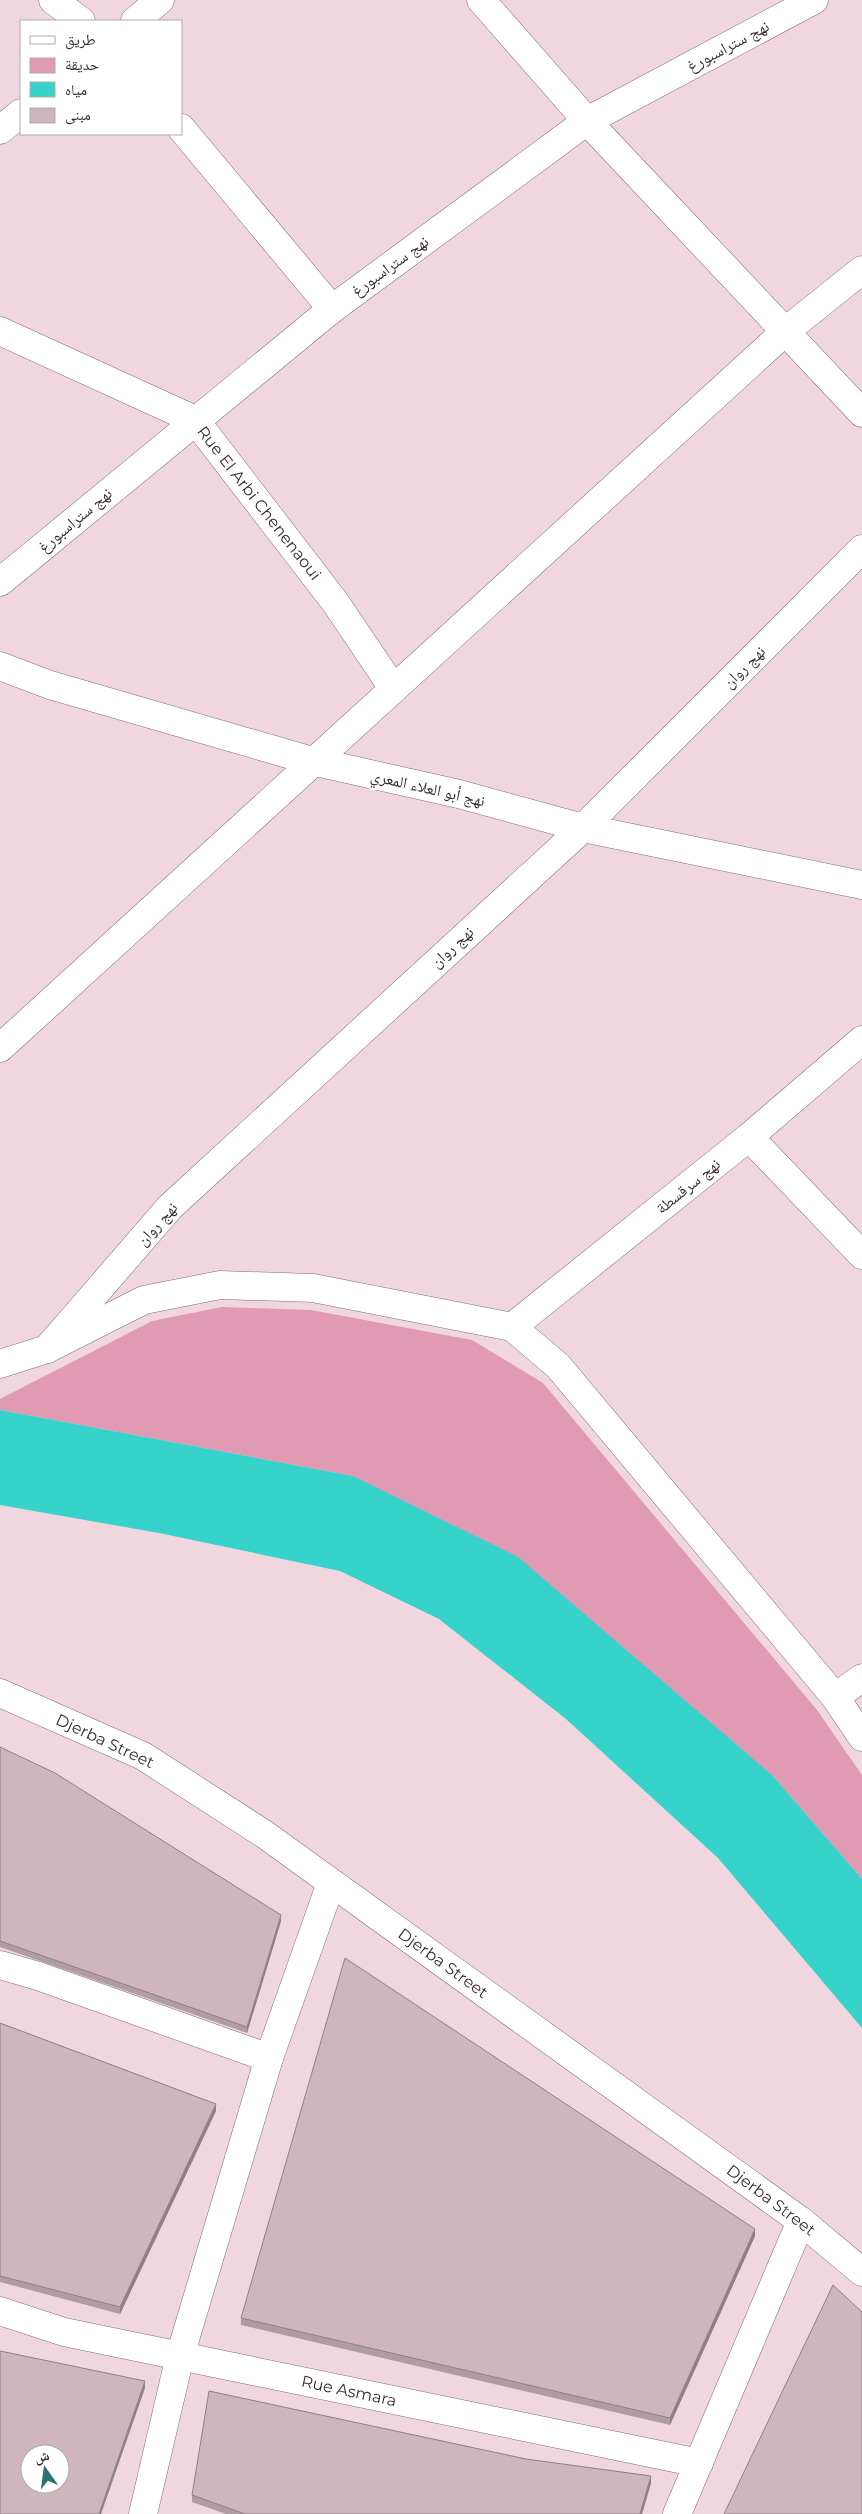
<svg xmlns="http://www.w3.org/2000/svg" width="862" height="2514" font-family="Montserrat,'Noto Naskh Arabic',sans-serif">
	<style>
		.green { fill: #e19ab4 }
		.water { fill: #36d3ca }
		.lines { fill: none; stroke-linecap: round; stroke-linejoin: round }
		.street-casing { stroke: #836c74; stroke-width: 29 }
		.street { stroke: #fff; stroke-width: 28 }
		.wall { fill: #b19ca3 }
		.shaded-wall { fill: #907f85 }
		.building { fill: #ceb5be; stroke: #907f85; fill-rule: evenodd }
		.labels { text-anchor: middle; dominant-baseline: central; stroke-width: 4.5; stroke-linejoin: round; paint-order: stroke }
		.street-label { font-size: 16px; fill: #372d30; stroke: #fff }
	</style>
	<rect width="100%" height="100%" fill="#f0d6df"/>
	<path class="green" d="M222,1307L311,1310L472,1340L543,1383L817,1710L862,1775V1879L773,1776L353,1476L0,1410V1399L152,1321Z"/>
	<path class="water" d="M0,1410L353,1476L518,1557L773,1776L862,1879V2028L718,1858L566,1719L439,1619L340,1571L159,1533L0,1505Z"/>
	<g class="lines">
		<g class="street-casing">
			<g id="street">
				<path d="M53,0L81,21"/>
				<path d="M481,0L587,121L862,413"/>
				<path d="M135,21L160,0"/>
				<path d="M181,128L332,309"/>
				<path d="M0,130L21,113"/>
				<path d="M0,331L195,420L335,602L393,688"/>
				<path d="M0,582L332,309L587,121L814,0"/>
				<path d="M0,666L50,685L312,761L459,794L583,828L862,885"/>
				<path d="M0,1048L787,330L862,270"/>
				<path d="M749,1137L862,1255"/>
				<path d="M512,1327L749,1137L862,1040"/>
				<path d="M47,1349L170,1207L583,828L862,549"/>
				<path d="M0,1364L47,1349L144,1300L220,1285L313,1288L512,1327L558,1366L835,1697L862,1737"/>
				<path d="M0,1693L143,1756L264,1834L801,2221L862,2272"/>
				<path d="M835,1697L862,1678"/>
				<path d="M0,1965L38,1976L269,2058"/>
				<path d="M0,2311L64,2332L699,2463"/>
				<path d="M143,2514L180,2356L269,2058L331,1883"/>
				<path d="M677,2514L801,2221"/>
			</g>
		</g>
		<use href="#street" class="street"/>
	</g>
	<g class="wall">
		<path d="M0,1747L281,1921L247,2033L0,1947Z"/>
		<path d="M0,2023L216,2111L120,2314L0,2282Z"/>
		<path d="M755,2236L670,2425L241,2325V2318Z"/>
		<path d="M526,2459L651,2483L642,2514H226L192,2502V2495Z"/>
	</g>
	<g class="shaded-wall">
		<path d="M281,1915V1921L247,2033V2027Z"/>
		<path d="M216,2104V2111L120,2314V2307Z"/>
		<path d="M755,2229V2236L670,2425V2418Z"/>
		<path d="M145,2381V2388L101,2514H99Z"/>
		<path d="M651,2476V2483L642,2514H640Z"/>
	</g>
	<g class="building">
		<path d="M0,1747L55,1773L281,1915L247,2027L0,1941Z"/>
		<path d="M345,1958L755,2229L670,2418L241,2318Z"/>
		<path d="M0,2023L216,2104L120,2307L0,2276Z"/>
		<path d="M833,2285L862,2312V2514H724Z"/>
		<path d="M0,2351L145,2381L99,2514H0ZM30,2454H60V2484H30Z"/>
		<path d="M209,2391L526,2459L651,2476L640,2514H245L192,2495Z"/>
	</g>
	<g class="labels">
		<g class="street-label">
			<text transform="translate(728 46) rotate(-28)">نهج ستراسبورغ</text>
			<text transform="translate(390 266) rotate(-36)">نهج ستراسبورغ</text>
			<text transform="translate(259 503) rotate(52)">Rue El Arbi Chenenaoui</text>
			<text transform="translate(75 520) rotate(-40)">نهج ستراسبورغ</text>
			<text transform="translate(744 667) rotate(-45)">نهج روان</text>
			<text transform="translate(428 788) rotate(13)">نهج أبو العلاء المعري</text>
			<text transform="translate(452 947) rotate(-43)">نهج روان</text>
			<text transform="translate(688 1186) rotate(-39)">نهج سرقسطة</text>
			<text transform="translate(157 1224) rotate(-48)">نهج روان</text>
			<text transform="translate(105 1741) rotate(25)">Djerba Street</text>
			<text transform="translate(443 1963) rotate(36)">Djerba Street</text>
			<text transform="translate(771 2200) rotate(37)">Djerba Street</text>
			<text transform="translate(349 2391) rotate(12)">Rue Asmara</text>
		</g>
	</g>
	<rect x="20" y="20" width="162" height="115" fill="#ffffff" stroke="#afabac"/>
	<rect x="30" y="36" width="25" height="8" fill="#ffffff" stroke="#afabac"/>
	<text x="65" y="45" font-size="15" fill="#372d30">طريق</text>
	<rect x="30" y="58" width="25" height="15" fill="#e19ab4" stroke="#afabac"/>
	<text x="65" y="70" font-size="15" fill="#372d30">حديقة</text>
	<rect x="30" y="82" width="25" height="15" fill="#36d3ca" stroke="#afabac"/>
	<text x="65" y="95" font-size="15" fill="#372d30">مياه</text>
	<rect x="30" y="108" width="25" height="15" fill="#ceb5be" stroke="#afabac"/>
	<text x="65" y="120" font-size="15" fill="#372d30">مبنى</text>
	<g transform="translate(45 2469) rotate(346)"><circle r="24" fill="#ffffff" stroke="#afabac"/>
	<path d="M0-4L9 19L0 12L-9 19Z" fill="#2a736e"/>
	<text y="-8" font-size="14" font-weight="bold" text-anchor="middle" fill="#372d30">ش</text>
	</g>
</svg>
